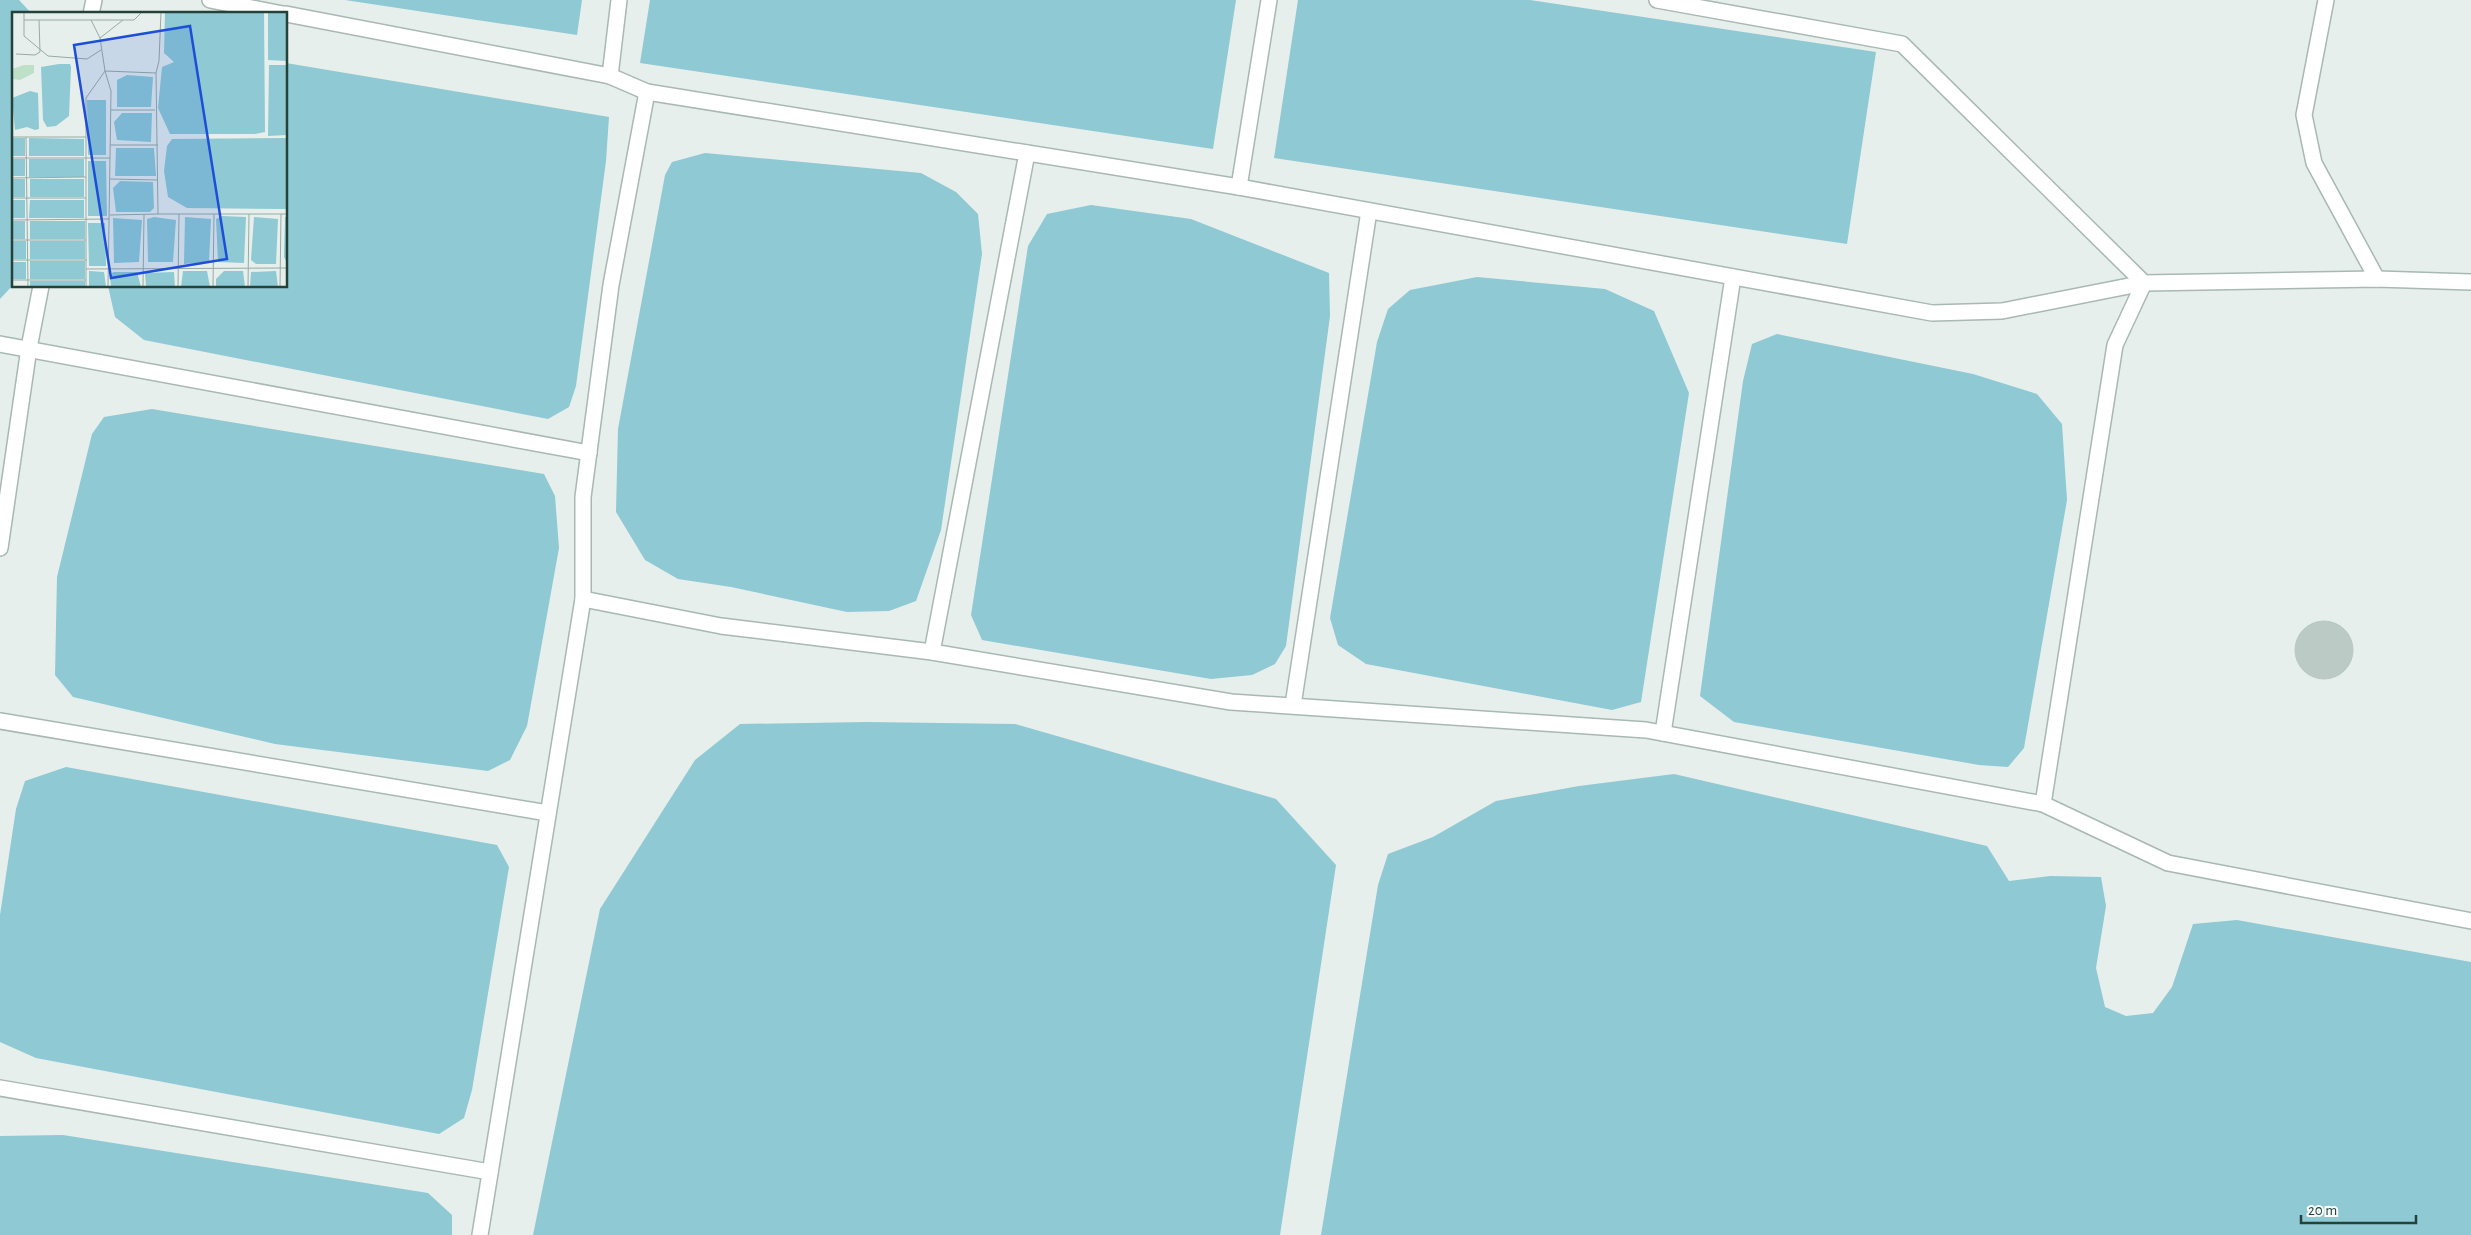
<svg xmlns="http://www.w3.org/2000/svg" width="2471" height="1235" font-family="'Alegreya Sans',sans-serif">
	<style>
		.water { fill: #8ec9d4 }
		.building { fill: #bbcac4; stroke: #b8c9c2 }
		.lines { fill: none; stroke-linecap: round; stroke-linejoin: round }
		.lane-casing { stroke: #a8b8b2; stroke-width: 18 }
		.lane { stroke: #fff; stroke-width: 15 }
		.inset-road { fill: none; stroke: #98aaa4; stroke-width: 1 }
		.view { fill: #1d4ed8; fill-opacity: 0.15; stroke: #1d4ed8; stroke-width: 2.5 }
		.inset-edge { fill: none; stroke: #24423a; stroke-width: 2.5 }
	</style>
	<rect width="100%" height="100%" fill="#e6efeb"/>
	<g class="water">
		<path d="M0,0H19L32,14H14V284L0,299Z"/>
		<path d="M345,0H582L577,35Z"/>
		<path d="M650,0H1236L1213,149L640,63Z"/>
		<path d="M1298,0H1530L1876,52L1847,244L1274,158Z"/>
		<path d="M286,63L609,117L606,161L576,386L569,407L548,419L144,340L115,317L108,286H286Z"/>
		<path d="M705,153L921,173L956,192L978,214L982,254L941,530L916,601L889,611L847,612L731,587L678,579L645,560L616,512L618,429L665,175L672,162Z"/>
		<path d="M1091,205L1191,219L1329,273L1330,316L1286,646L1275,664L1252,675L1211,679L982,640L971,615L1028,246L1047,214Z"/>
		<path d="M1477,277L1605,289L1654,311L1689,393L1641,702L1612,710L1366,664L1338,645L1330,618L1377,342L1388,309L1410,290Z"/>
		<path d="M1777,334L1973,374L2037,394L2062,424L2067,500L2024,748L2008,767L1979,765L1734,722L1700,696L1743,381L1752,344Z"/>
		<path d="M152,409L544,474L555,496L559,548L527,726L510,760L488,771L275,744L73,697L55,675L57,577L92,434L104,417Z"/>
		<path d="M867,722L1015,724L1276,799L1336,865L1280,1235H533L600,909L695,760L740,724Z"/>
		<path d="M66,767L497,845L509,867L472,1090L464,1118L439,1134L36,1058L0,1042V915L16,809L25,781Z"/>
		<path d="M1674,774L1987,846L2009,881L2050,876L2101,877L2106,906L2096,968L2105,1007L2126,1016L2153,1013L2172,987L2193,924L2237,920L2471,962V1235H1321L1378,885L1388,854L1433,837L1496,801L1579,786Z"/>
		<path d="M63,1135L428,1193L452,1215V1235H0V1136Z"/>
	</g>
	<circle class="building" cx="2324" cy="650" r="29"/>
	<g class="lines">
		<g class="lane-casing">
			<g id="lane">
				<path d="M210,0L283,14"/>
				<path d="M1657,0L1902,44L2144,283L2377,279L2471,282"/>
				<path d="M2326,0L2304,115L2314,163L2377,279"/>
				<path d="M91,14L94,0"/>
				<path d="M286,14L610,76L647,92L1239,187L1932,313L2002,311L2144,283"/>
				<path d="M610,76L619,0"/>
				<path d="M647,92L611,285L583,497V599L721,626L932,652L1231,702L1646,730L2043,804"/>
				<path d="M1239,187L1269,0"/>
				<path d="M2144,283L2115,345L2043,804L2168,863L2471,921"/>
				<path d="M0,344L589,453"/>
				<path d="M0,548L29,348L41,286"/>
				<path d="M932,652L1027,153"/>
				<path d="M1293,705L1369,211"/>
				<path d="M0,721L548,813"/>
				<path d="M1663,733L1733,277"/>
				<path d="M0,1088L490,1172"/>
				<path d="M480,1235L583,599"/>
			</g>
		</g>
		<use href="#lane" class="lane"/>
	</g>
	<g transform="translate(12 12)">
		<rect width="275" height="275" fill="#e6efeb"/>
		<path d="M12,53H22V61L8,68L0,67V57Z" fill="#bfe0c8"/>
		<path d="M153,0H252L253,120L243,122H158L146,96L150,55L162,50L152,41ZM256,0H275V49L256,48ZM47,52H58L59,55L57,104L44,114L35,115L31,108L29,55ZM257,53H275V123L256,124ZM115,63L141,65L139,95H105V68ZM18,79L26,81L27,117L23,118L15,115L3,118L0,86ZM75,88H94V143H76ZM110,101H140L139,130L105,128L102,110ZM0,126H13V144H0ZM17,126L72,127V144H17ZM275,126V197L175,196L156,185L152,159L155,134L160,127ZM104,136H142L144,164H103ZM0,147H13V164H0ZM17,147H72V165H17ZM76,149H94L95,204H76ZM0,167H13V185H0ZM18,167H72V185H18ZM108,169L141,170L142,196L138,200H104L101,176ZM0,188H13V206H0ZM18,188H72V206H17ZM210,204L234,205L232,251L206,250L204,207ZM142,205L164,208L161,250H136L135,207ZM173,205L199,207L197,250L172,252ZM242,205L266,207L264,252H244L239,248ZM273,205H275V251L272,245ZM101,206L130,208L127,250L102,251ZM0,209H13V227H0ZM18,209H73V227H18ZM76,211H93L94,254H77ZM0,229H14V247H0ZM18,229H73V247H18ZM18,249H73V267H18ZM0,250H14V267H0ZM77,259L92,260L94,275H77ZM171,259H195L198,275H169ZM212,259H231L233,275H204V267ZM264,259L266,275H238L239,260ZM101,260H125L129,275H99L98,264ZM162,260L163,275H134L133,261ZM18,269H73V275H18Z" fill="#8ec9d4"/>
		<path class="inset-road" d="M12,0V8H27M12,8V24L36,44L75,47L89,38M88,26L111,8M4,42L23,43L28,40L27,8H122L130,0M93,59L99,79L96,275M93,59L144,61L147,49L149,0M99,98H143M0,125H74M14,125L16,275M98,133H146M0,146H98M0,166L74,165M98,167L146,168M0,186H74M146,202H275M98,203L146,202L144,61M0,208L97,207M0,228H74M0,248H75M74,257L275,256M0,268H74M74,275V86L93,59L88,26L79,8M131,275L132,203M166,275L167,202M201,275L202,202M236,275L237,202M268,275L269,202"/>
		<path class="view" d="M178,14L215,247L99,266L62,33Z"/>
		<rect width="275" height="275" class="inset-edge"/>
	</g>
	<path d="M2301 1215v8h115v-8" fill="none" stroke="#24423a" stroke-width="2.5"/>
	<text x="2308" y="1215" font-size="15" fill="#24423a" stroke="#f7fbf9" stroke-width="4" paint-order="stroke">20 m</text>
</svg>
